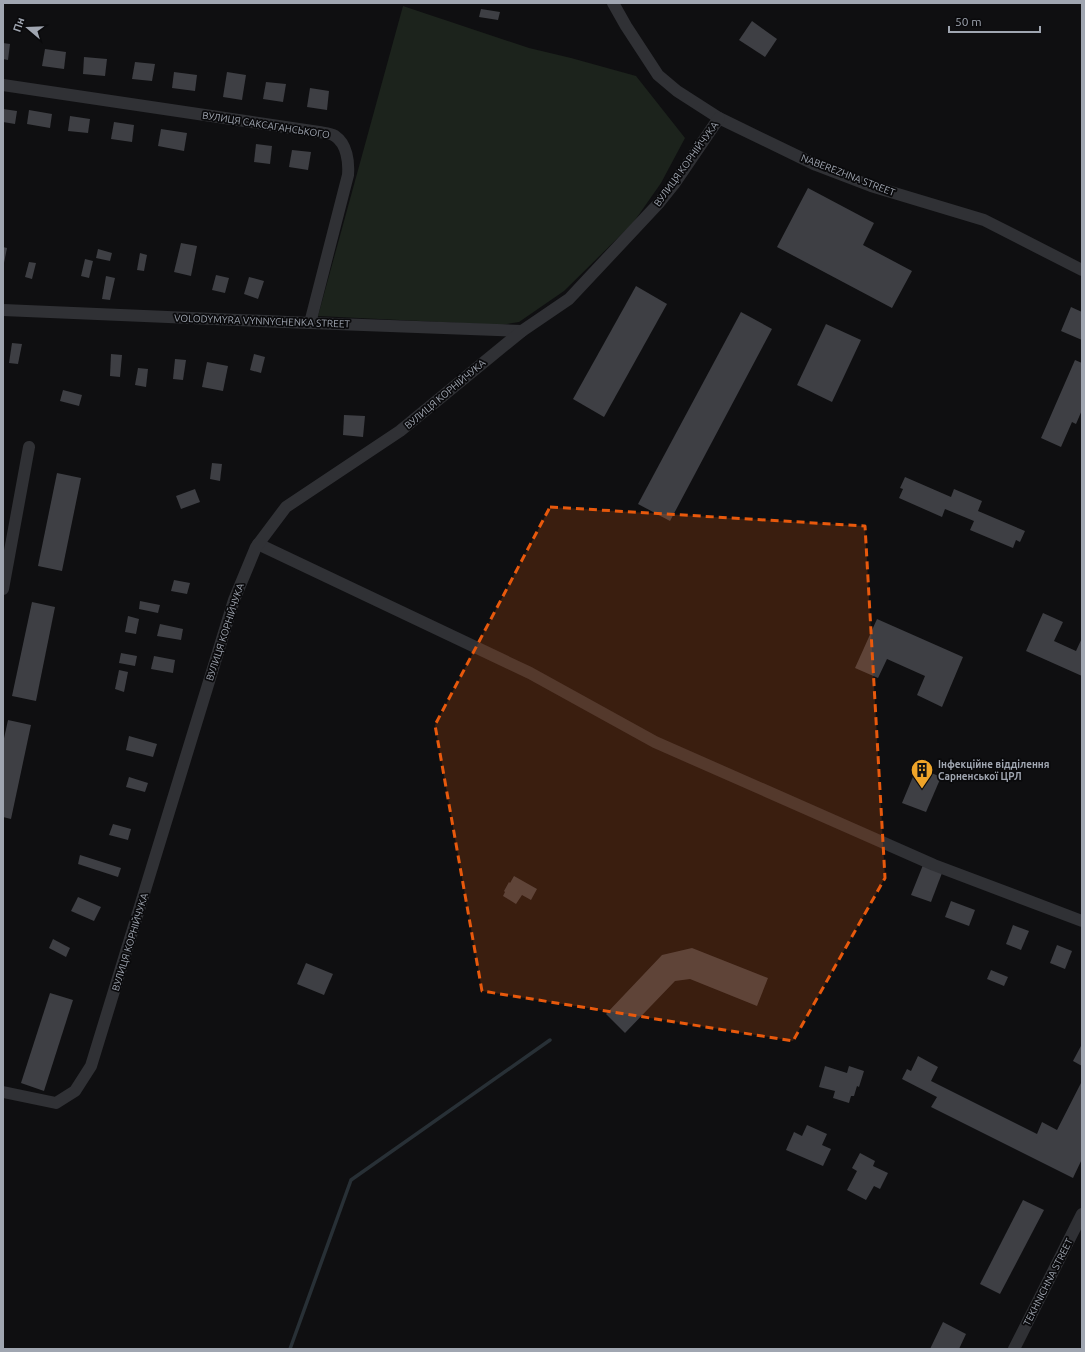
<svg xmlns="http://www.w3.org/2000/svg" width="1085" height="1352" font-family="Ubuntu,sans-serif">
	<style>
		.green { fill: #1c231c }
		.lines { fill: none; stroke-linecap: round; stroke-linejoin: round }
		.stream { stroke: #283036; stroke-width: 3.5 }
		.building { fill: #3e3f44 }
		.minor { stroke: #303135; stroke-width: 12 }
		.marked { fill: #e8590c; fill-opacity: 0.2; stroke: #e8590c; stroke-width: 3; stroke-dasharray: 8 5; stroke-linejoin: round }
		.labels { text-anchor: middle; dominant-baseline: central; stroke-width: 3.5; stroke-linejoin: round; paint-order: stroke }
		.street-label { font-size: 10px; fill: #a0a6b1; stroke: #0a0a0c }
		.poi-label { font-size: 10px; font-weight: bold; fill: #a0a6b1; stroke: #0a0a0c; text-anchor: start }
	</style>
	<rect width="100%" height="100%" fill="#0f0f11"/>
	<path class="green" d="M403,6L529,48L571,58L636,76L685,138L661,183L633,223L564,291L519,322L501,325L318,316Z"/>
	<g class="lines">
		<path class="stream" d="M290,1349L351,1180L550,1040"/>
	</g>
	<g class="building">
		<path d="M481,9L500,12L498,20L479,17Z"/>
		<path d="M752,21L777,39L765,57L739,40Z"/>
		<path d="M3,43L10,44L8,60L3,59Z"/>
		<path d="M45,49L66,52L64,69L42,66Z"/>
		<path d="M84,57L107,59L105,76L83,74Z"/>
		<path d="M135,62L155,64L152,81L132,79Z"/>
		<path d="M174,72L197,75L195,91L172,88Z"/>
		<path d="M227,72L246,75L242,100L223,97Z"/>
		<path d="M266,82L286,84L283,102L263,99Z"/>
		<path d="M310,88L329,91L327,110L307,107Z"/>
		<path d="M3,109L17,111L15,124L3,122Z"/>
		<path d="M29,110L52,114L50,128L27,124Z"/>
		<path d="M70,116L90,119L88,133L68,131Z"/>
		<path d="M114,122L134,125L132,142L111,139Z"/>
		<path d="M161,129L187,133L184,151L158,146Z"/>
		<path d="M256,144L272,146L270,164L254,162Z"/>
		<path d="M292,150L311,152L308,170L289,167Z"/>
		<path d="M808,188L874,223L863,245L912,271L892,308L777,247Z"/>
		<path d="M181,243L197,246L191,276L174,272Z"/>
		<path d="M3,247L7,248L4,263H3Z"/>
		<path d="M98,249L112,253L110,261L96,258Z"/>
		<path d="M140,253L147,255L144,271L137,270Z"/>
		<path d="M85,259L93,261L89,278L81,276Z"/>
		<path d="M29,262L36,263L32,279L25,277Z"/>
		<path d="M216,275L229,278L225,293L212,290Z"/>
		<path d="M106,276L115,278L110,300L102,299Z"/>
		<path d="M249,277L264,281L258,299L244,294Z"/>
		<path d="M636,286L667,304L604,417L573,399Z"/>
		<path d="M1071,307L1082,312V340L1061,331Z"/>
		<path d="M741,312L772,329L670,521L638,504Z"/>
		<path d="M826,324L861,340L832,402L797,385Z"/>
		<path d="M12,343L22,344L18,364L9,363Z"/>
		<path d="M111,354L122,355L120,377L110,376Z"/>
		<path d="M254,354L265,357L261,373L250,370Z"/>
		<path d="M175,359L186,360L183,380L173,379Z"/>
		<path d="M1075,360L1082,363V410L1076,424L1072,422L1061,447L1041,438Z"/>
		<path d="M207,362L228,366L223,391L202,387Z"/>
		<path d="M138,368L148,369L146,387L135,385Z"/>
		<path d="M63,390L82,395L79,406L60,401Z"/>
		<path d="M344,415L365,416L363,437L343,435Z"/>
		<path d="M212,463L222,464L220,481L210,479Z"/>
		<path d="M57,473L81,478L62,571L38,566Z"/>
		<path d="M905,477L951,497L954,489L982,501L978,511L1025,531L1020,542L1016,540L1013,548L970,530L974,521L945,509L942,517L899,498L903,489L900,488Z"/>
		<path d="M195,489L200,502L181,509L176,496Z"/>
		<path d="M174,580L190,583L187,594L171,591Z"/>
		<path d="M140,601L160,605L158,613L139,609Z"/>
		<path d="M32,602L55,607L36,701L12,696Z"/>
		<path d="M1043,613L1063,622L1054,641L1076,651L1082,638V676L1026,651Z"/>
		<path d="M128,616L139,619L136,634L125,632Z"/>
		<path d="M877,619L963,657L942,707L917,695L925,676L887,659L878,678L855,668Z"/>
		<path d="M160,624L183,629L181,640L157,636Z"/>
		<path d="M121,653L137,656L135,666L119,663Z"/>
		<path d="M154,656L175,660L173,673L151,669Z"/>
		<path d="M119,670L128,672L124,692L115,689Z"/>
		<path d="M8,720L31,725L11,819L3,817V743Z"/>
		<path d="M129,736L157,744L153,757L126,750Z"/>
		<path d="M917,767L941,777L926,812L902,803Z"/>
		<path d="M129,777L148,783L145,792L126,787Z"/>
		<path d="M113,824L131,829L128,840L109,835Z"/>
		<path d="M80,855L121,868L118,877L78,864Z"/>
		<path d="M923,865L942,873L931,902L911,895Z"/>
		<path d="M514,876L537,889L531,900L522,895L516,904L503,896L505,892L504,891L509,882L510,883Z"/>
		<path d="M78,897L101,907L94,921L71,911Z"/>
		<path d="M951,901L975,910L969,926L945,917Z"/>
		<path d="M1013,925L1029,931L1021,950L1006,944Z"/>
		<path d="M53,939L70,948L66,957L49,948Z"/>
		<path d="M1057,945L1072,951L1065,969L1050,963Z"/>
		<path d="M692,948L768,978L757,1006L690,979L675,981L625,1033L606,1014L662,955Z"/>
		<path d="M306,963L333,974L324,995L297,984Z"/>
		<path d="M991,970L1008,977L1004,986L987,979Z"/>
		<path d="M50,993L73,1000L44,1091L21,1083Z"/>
		<path d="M1082,1044V1066L1073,1061Z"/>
		<path d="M918,1056L938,1067L931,1081L1037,1134L1042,1122L1057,1130L1082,1081V1159L1073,1178L931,1107L937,1097L902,1079L907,1069L911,1071Z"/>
		<path d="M825,1066L847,1073L849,1066L864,1071L859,1087L857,1086L854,1096H851L849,1103L833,1098L835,1091L819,1087Z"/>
		<path d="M807,1125L827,1134L822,1145L831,1149L823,1166L786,1150L794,1132L802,1136Z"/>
		<path d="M860,1153L875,1161L873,1166L888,1173L880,1189L874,1186L866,1200L847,1190L857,1171L852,1168Z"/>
		<path d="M1023,1200L1044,1210L1000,1294L980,1284Z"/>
		<path d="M943,1322L966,1334L959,1349H930Z"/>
	</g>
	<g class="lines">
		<g class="minor">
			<path d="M613,3L626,26L658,75L677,91L719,118L816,165L871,186L984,220L1082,270"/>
			<path d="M3,85L319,132C324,133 330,133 335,136C347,144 349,162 348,175L310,323"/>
			<path d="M3,310L310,323L522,331"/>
			<path d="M258,544L530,673L655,742L934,865L1082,921"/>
			<path d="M3,589L29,447"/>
			<path d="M3,1092L56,1103L75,1091L91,1066L234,600L256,547L286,507L400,431L522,331L569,299L658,204L674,184L719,118"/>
			<path d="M1014,1349L1082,1214"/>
		</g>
	</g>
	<path class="marked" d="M550,507L865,526L885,878L793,1041L482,991L435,725Z"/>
	<defs>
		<g id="building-pin" transform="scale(1.15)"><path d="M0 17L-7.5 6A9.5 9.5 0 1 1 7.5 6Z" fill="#efa429" stroke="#0a0a0c"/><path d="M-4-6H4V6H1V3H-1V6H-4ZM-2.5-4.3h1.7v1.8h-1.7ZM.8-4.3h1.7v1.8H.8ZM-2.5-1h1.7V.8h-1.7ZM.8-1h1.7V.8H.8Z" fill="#111"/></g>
	</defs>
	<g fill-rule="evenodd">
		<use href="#building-pin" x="922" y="770"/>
	</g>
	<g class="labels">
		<g class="street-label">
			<text transform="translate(266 125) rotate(9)">ВУЛИЦЯ САКСАГАНСЬКОГО</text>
			<text transform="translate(686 164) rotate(-54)">ВУЛИЦЯ КОРНІЙЧУКА</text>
			<text transform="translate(848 175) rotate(21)">NABEREZHNA STREET</text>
			<text transform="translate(262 321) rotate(2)">VOLODYMYRA VYNNYCHENKA STREET</text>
			<text transform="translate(445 394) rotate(-40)">ВУЛИЦЯ КОРНІЙЧУКА</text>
			<text transform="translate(225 632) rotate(-72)">ВУЛИЦЯ КОРНІЙЧУКА</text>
			<text transform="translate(130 942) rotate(-73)">ВУЛИЦЯ КОРНІЙЧУКА</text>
			<text transform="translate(1048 1282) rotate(-63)">TEKHNICHNA STREET</text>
		</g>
		<g class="poi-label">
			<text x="938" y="764">Інфекційне відділення<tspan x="938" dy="12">Сарненської ЦРЛ</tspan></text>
		</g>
	</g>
	<rect width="1085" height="1352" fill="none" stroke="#a0a6b1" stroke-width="8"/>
	<g transform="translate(28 28) rotate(289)" stroke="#0a0a0c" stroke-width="3" paint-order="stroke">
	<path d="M0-3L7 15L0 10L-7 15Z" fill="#a0a6b1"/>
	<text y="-6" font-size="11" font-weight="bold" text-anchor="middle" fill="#a0a6b1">Пн</text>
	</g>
	<path d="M949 26v6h91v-6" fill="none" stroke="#a0a6b1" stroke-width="2"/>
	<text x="955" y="26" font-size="12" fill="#a0a6b1" stroke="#0a0a0c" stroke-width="3" paint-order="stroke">50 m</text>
</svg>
